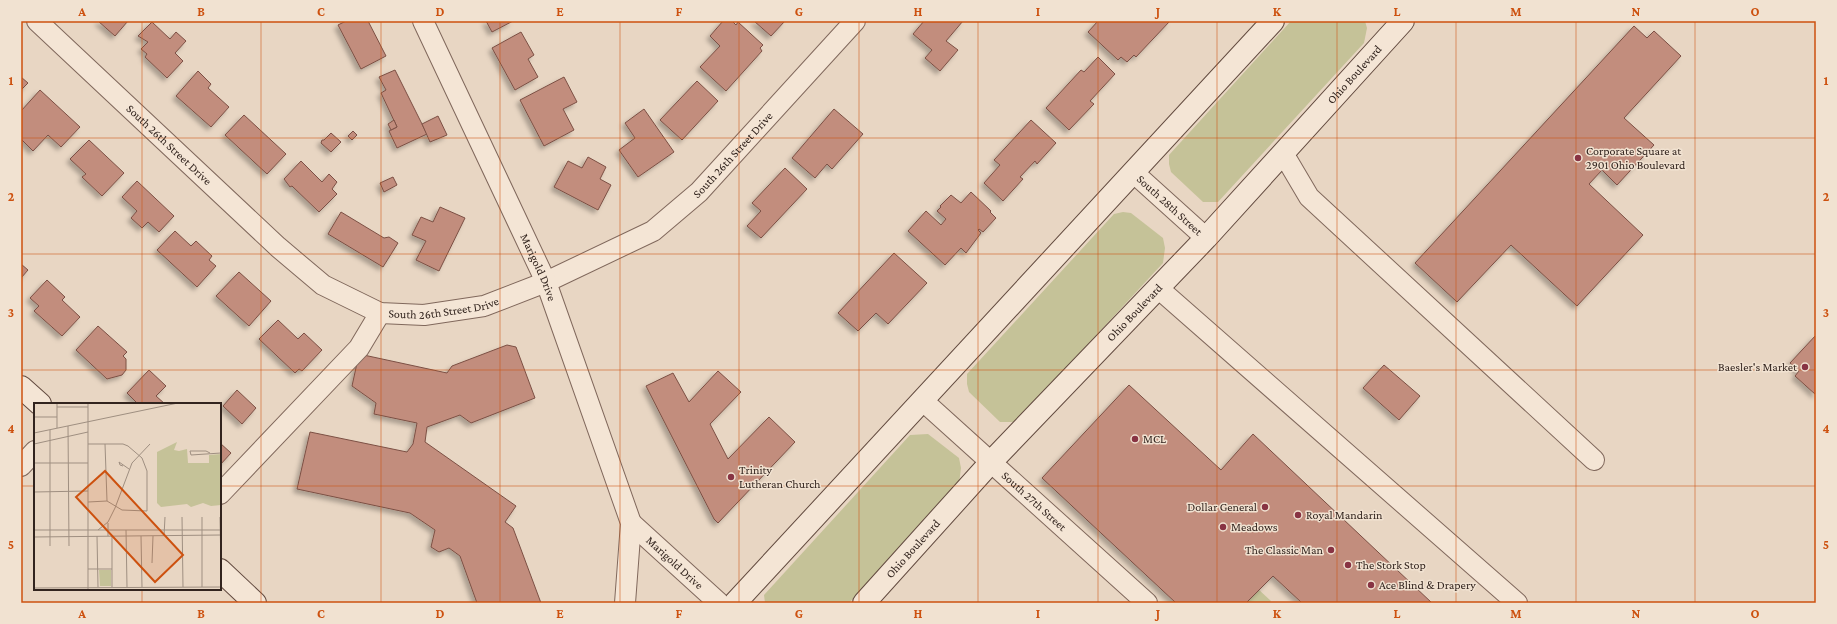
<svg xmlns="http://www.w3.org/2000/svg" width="1837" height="624" font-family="'Crimson Pro',serif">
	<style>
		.green { fill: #c5c298 }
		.building { fill: #c28d7d; stroke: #7c5044; filter: url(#shadow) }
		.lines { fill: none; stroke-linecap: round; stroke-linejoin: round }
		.street-casing { stroke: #80685c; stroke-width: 22 }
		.secondary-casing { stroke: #624a3f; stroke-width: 24 }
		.street { stroke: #f4e5d5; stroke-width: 20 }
		.secondary { stroke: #f4e5d5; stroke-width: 22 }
		.grid { fill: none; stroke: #cd510f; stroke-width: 1; stroke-opacity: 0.55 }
		.poi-dot { fill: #883343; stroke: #f1e2d1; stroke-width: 1.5 }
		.labels { text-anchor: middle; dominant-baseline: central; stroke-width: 3; stroke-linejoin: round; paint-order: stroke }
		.street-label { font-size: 12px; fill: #32241e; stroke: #f1e2d1 }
		.poi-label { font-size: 12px; fill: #32241e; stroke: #f1e2d1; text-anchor: start }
		.inset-road { fill: none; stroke: #9f8f81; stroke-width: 1 }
		.view { fill: #cd510f; fill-opacity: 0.15; stroke: #cd510f; stroke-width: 2 }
		.inset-edge { fill: none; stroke: #32241e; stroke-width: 2 }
		.neatline { fill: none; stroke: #cd510f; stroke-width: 1.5 }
		.grid-label { font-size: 13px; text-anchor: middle; font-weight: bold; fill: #cd510f }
	</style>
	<defs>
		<filter id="shadow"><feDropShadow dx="-3.5" dy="3.5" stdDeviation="2" flood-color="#0004"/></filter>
	</defs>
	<rect width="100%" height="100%" fill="#e8d6c3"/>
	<g class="green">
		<path d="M1291,21H1365L1367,28L1364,43L1218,202H1203L1171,172L1169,164V155Z"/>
		<path d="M1123,212L1131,213L1163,238L1165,248L1163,263L1016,422H1000L969,392L967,384V374L1114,214Z"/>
		<path d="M928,434L959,458L961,468L959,484L849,603H765L764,595L910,435Z"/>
		<path d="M1258,589L1271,601L1269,603H1246Z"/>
	</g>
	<g class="building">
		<path d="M98,21H128L115,36Z"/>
		<path d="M346,21H368L386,56L361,69L338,25Z"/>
		<path d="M486,21H513L492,32Z"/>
		<path d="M723,21H732L736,25L738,22L763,45L760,48L762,51L726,91L700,67L720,46L710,36Z"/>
		<path d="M754,21H785L771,36Z"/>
		<path d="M924,21H963L946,41L958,50L940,71L925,58L932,50L913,34Z"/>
		<path d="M1098,21H1170L1136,57L1134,55L1127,62L1121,57L1118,60L1088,32Z"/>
		<path d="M152,22L170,39L176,32L186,41L175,53L183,61L167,78L145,57L147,54L141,49L148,42L138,36Z"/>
		<path d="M1634,26L1647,38L1654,31L1681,56L1624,118L1654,145L1617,185L1602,170L1589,184L1643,235L1577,306L1511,245L1457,302L1415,263Z"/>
		<path d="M521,32L534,55L528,59L538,77L515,90L492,48Z"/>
		<path d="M1098,57L1115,74L1090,101L1094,104L1069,130L1046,108L1081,70L1084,72Z"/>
		<path d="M395,70L427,134L397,148L389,131L397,127L381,93L386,90L379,77Z"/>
		<path d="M198,71L211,84L208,88L229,107L211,127L176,96Z"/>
		<path d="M21,77L28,83L21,90Z"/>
		<path d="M564,77L577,102L563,109L574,130L544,146L520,100Z"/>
		<path d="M697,81L718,101L682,140L660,120Z"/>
		<path d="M40,90L80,127L61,147L48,135L33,151L21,139V111Z"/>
		<path d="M644,109L674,152L638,177L619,150L635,138L625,123Z"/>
		<path d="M834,109L863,134L832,169L827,164L815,178L792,158Z"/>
		<path d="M244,115L286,154L267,174L225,135Z"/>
		<path d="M438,116L447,135L430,142L422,124Z"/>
		<path d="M394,120L397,127L391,130L388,124Z"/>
		<path d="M1031,120L1056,143L1037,164L1035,161L1020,177L1023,179L1003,201L984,183L1000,165L994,160Z"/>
		<path d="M353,131L357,135L352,140L348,136Z"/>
		<path d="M331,133L341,142L331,152L321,143L322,140H324Z"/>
		<path d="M89,140L124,173L102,196L82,177L86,174L70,159Z"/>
		<path d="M588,157L606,167L600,179L611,185L598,210L554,187L568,161L582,168Z"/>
		<path d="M301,161L322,182L329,174L337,182L332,189L337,194L319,212L292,186L290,187L284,179Z"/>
		<path d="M785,168L807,189L761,238L747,226L761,211L752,203Z"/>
		<path d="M393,177L397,185L384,192L380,183Z"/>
		<path d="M137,181L174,216L159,232L148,222L142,228L131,218L137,211L122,197Z"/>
		<path d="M971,192L991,211L990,212L996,218L983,232L979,229L978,230L981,233L966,253L961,248L945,265L908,231L926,211L941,225L946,219L937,211L941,207L940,206L951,195L961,203Z"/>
		<path d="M440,207L465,218L439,271L416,260L426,241L412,235L421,217L433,222Z"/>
		<path d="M341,212L384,238L389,237L398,243L383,267L328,234Z"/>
		<path d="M175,231L191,246L196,241L212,256L209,260L216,266L197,287L157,250Z"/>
		<path d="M894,253L927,283L888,324L876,313L858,331L838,313Z"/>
		<path d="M21,264L28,270L21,278Z"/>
		<path d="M239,272L271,301L249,326L216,296Z"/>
		<path d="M47,280L65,297L62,300L80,317L62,336L34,311L39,306L30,298Z"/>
		<path d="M278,320L298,339L304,333L322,350L302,371L299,369L295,373L259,339Z"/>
		<path d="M98,326L127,352L123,356L126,359V370L122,375L107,379L76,350Z"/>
		<path d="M1816,335V395L1795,376L1799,371L1790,363Z"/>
		<path d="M507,345L516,347L535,398L471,423L460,415L427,427L425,442L516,506L505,522L513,528L541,603H477L460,556L449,548L439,552L431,547L435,530L410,513L297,489L310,432L407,452L413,444L417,423L374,414L376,403L352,386L359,354L447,373L452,366Z"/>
		<path d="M1384,365L1420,396L1399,420L1363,388Z"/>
		<path d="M149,370L166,386L156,396L165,404H134L136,402L127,393Z"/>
		<path d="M718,371L741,392L710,424L728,459L769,417L795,442L718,523L714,519L646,386L673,373L689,402Z"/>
		<path d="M1129,385L1221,470L1253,434L1432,603H1302L1273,576L1246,603H1176L1042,478Z"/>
		<path d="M237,390L256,408L242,424L223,406Z"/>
		<path d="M220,443L231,453L220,465Z"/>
	</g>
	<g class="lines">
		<g class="street-casing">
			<g id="street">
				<path id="s1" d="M37,21L278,247L323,285L380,313L424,315L484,306L546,282L653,231L699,192L855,21"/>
				<path id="s2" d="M423,21L546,282L631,523L625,603"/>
				<path d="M1283,153L1309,197L1594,460"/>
				<path id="s3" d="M1134,173L1206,238"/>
				<path d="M1158,288L1517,603"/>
				<path id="s4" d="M922,400L1147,603"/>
				<path d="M21,466L35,451"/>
				<path d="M220,494L359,348L380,313"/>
				<path id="s5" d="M631,523L719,603"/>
			</g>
		</g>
		<g class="secondary-casing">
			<g id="secondary">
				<path d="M21,387L40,404"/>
				<path d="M220,570L255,603"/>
				<path d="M735,603L1273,21"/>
				<path id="s6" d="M864,603L991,462L1206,238L1403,21"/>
			</g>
		</g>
		<use href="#street" class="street"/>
		<use href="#secondary" class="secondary"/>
	</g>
	<path class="grid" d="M142,21V404M261,21V603M381,21V603M500,21V603M620,21V603M739,21V603M859,21V603M978,21V603M1098,21V603M1217,21V603M1337,21V603M1456,21V603M1576,21V603M1695,21V603M21,138H1816M21,254H1816M21,370H1816M21,486H35M220,486H1816M142,589V603"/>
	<g class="poi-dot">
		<circle cx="1578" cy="158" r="4"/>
		<circle cx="1805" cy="367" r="4"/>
		<circle cx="1135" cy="439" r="4"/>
		<circle cx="731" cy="477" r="4"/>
		<circle cx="1265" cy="507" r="4"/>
		<circle cx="1298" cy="515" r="4"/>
		<circle cx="1223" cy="527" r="4"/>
		<circle cx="1331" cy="550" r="4"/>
		<circle cx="1348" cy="565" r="4"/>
		<circle cx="1371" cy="585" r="4"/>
	</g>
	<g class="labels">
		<g class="street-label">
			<text stroke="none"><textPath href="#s6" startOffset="721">Ohio Boulevard</textPath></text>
			<text stroke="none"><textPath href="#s1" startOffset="181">South 26th Street Drive</textPath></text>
			<text stroke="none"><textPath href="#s1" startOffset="853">South 26th Street Drive</textPath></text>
			<text stroke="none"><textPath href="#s3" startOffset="48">South 28th Street</textPath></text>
			<text stroke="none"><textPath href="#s2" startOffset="272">Marigold Drive</textPath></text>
			<text stroke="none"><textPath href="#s1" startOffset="517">South 26th Street Drive</textPath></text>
			<text stroke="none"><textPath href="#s6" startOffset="397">Ohio Boulevard</textPath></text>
			<text stroke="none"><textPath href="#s4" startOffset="151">South 27th Street</textPath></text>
			<text stroke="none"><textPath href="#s6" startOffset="73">Ohio Boulevard</textPath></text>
			<text stroke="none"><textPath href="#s5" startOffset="59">Marigold Drive</textPath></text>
		</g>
		<g class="poi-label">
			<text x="1586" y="151">Corporate Square at<tspan x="1586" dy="14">2901 Ohio Boulevard</tspan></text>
			<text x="1797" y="367" text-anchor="end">Baesler's Market</text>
			<text x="1143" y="439">MCL</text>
			<text x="739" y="470">Trinity<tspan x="739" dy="14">Lutheran Church</tspan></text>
			<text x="1257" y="507" text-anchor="end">Dollar General</text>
			<text x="1306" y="515">Royal Mandarin</text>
			<text x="1231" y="527">Meadows</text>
			<text x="1323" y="550" text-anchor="end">The Classic Man</text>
			<text x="1356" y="565">The Stork Stop</text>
			<text x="1379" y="585">Ace Blind &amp; Drapery</text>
		</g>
	</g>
	<g transform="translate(34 403)">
		<rect width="187" height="187" fill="#e8d6c3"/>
		<path d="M143,39L140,47L145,48L153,46L154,60H175V52L187,51V102L177,103L169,100L157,104L153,101L127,104L123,100V49ZM65,167H77V183H66Z" fill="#c5c298"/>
		<path class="inset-road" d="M23,0V25M23,4H54M0,14H23M54,19V0M54,19V186M34,23L35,143M16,27V143M0,30L144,0M0,41L54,29M54,41H89L94,43L108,55L113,68V108L88,107L73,98L71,41M176,50L172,48H156L157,52L187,50M0,60H54M89,63L86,62L85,59L95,66M0,89L54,88M54,99L73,98M148,114L149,184M168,114V184M186,114L187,167M74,120V133M0,127H187M64,127L74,119L81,105L98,60L116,41M92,127L93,184M63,133L64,184M78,133V184M107,133L108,184M130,133L131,114M0,134L187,132M118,160L119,133M54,166H78M0,185L187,184"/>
		<path class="view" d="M71,68L149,152L121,179L42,94Z"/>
		<rect width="187" height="187" class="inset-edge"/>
	</g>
	<rect width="1837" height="624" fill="none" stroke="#f1e2d1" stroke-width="44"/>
	<rect x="22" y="22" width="1793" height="580" class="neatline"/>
	<g class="grid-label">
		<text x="82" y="16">A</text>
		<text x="201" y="16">B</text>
		<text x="321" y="16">C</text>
		<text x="440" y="16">D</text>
		<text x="560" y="16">E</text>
		<text x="679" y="16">F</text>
		<text x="799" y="16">G</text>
		<text x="918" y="16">H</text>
		<text x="1038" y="16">I</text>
		<text x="1158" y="16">J</text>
		<text x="1277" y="16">K</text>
		<text x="1397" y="16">L</text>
		<text x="1516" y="16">M</text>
		<text x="1636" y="16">N</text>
		<text x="1755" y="16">O</text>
		<text x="11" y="85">1</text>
		<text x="1826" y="85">1</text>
		<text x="11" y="201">2</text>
		<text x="1826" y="201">2</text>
		<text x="11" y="317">3</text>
		<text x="1826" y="317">3</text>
		<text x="11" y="433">4</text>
		<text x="1826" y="433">4</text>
		<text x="11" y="549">5</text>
		<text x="1826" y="549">5</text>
		<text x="82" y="618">A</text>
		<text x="201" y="618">B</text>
		<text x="321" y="618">C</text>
		<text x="440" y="618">D</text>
		<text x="560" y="618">E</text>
		<text x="679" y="618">F</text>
		<text x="799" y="618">G</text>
		<text x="918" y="618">H</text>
		<text x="1038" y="618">I</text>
		<text x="1158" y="618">J</text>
		<text x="1277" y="618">K</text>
		<text x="1397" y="618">L</text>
		<text x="1516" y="618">M</text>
		<text x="1636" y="618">N</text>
		<text x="1755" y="618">O</text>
	</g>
</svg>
